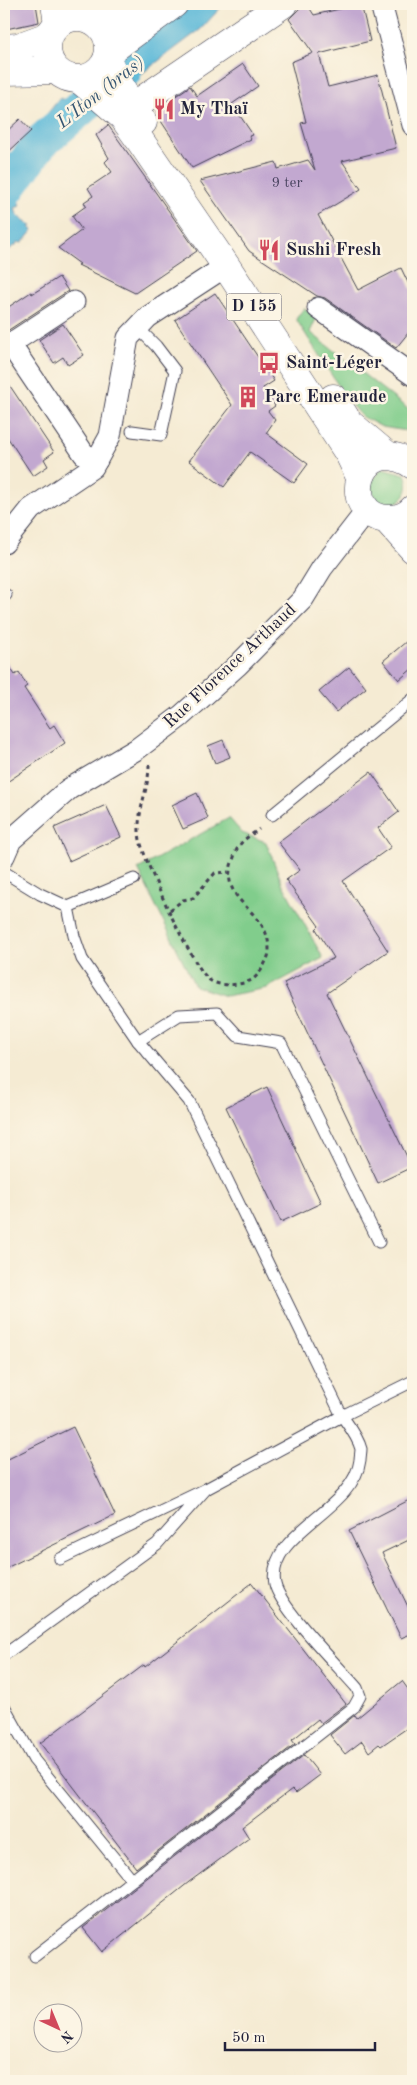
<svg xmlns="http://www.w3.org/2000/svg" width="417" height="2085" font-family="'Old Standard TT',serif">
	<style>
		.green { fill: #81cd8c; stroke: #527864 }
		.water { fill: #5ab8d8; stroke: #3e6d8a }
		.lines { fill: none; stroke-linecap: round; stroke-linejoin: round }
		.river { stroke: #5ab8d8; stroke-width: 36 }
		.building { fill: #c2a8d0 }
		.service-casing { stroke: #424052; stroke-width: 13 }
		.minor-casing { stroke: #424052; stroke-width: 23 }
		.tertiary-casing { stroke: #424052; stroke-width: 29 }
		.secondary-casing { stroke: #424052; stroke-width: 29 }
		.primary-casing { stroke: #424052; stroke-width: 29 }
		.path { stroke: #424052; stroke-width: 3; stroke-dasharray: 4 4; stroke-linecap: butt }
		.service { stroke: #fff; stroke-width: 11 }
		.minor { stroke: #fff; stroke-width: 21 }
		.tertiary { stroke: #fff; stroke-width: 28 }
		.secondary { stroke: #fff; stroke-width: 28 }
		.primary { stroke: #fff; stroke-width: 28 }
		.labels { text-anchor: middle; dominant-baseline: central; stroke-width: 5; stroke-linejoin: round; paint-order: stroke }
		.number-label { font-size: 15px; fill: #4a4460 }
		.shield { fill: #fcf5e5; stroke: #63616e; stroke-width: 1 }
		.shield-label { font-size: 16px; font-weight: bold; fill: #22223b }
		.poi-label { font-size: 18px; font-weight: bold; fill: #22223b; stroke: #fcf5e5; text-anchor: start }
		.street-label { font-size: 18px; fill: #22223b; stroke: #fcf5e5 }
		.water-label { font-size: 19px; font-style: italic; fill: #365672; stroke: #fcf5e5 }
	</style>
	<rect width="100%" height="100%" fill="#fcf5e5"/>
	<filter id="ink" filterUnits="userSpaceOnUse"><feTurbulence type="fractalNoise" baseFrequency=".02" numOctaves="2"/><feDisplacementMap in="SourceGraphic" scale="10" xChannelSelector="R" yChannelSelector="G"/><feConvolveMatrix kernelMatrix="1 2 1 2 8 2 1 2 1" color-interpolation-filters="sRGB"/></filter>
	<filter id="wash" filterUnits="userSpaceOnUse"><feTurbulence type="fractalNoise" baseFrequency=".0096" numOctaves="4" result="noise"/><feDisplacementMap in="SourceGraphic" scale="20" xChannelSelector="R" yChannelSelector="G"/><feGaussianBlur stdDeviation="1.12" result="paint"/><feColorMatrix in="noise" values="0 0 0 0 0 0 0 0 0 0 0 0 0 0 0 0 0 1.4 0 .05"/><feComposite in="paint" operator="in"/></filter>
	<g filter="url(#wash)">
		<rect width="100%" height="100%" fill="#f5ebd3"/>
		<g class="green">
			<path d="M304,308L317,317L310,332L413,413V435L407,431L382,427L361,416L348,401L296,319Z"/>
			<path d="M382,468L405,474C417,501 382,516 373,494C371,491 371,486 371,482Z"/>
			<path d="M229,818L242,833L266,842L282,883L323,958L267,988L226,996L195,986L138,869Z"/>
		</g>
		<g class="water">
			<path d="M188,4H224L201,29L129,83L122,57Z"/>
			<path d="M60,98L91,115L86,124L57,140L48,155L31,171L18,199L20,206L15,208L17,215L32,226L30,227L33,230L22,243L17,242L16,245L4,253V163L23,144Z"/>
		</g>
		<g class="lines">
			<path class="river" d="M4,193L40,143L124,71"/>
		</g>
		<g id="blocks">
			<g class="building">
				<path d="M4,4H36L39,22L6,29Z"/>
				<path d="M304,4H307L314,15L361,4L370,41L319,54L328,87L378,75L396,148L342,161L361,189L318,215L358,290L401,268L413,293V327L396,348L325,298L317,296L249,251L200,181L276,162L278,169L308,160L315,170L301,123L306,122L291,62L313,53L289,19Z"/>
				<path d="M243,64L258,86L232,104L253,135L249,136L251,139L192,168L157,115V109L190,86L197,96Z"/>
				<path d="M20,119L31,131L4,156V134Z"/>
				<path d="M108,125L197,251L135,293L78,265L80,264L58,248L82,230L72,216L86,206L84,202L93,196L88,188L112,172L105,162L109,158L96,135Z"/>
				<path d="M59,277L68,291L4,333V310L31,292L32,294Z"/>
				<path d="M215,293L274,381L263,388L275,406L268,411L275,420L266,433L308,464L294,483L250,452L224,487L189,461L232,405L175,320Z"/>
				<path d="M63,324L84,355L68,365L63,357L54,363L39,340Z"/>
				<path d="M4,377L54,452L44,459L48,466L33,476L4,432Z"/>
				<path d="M413,636V668L399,680L383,661Z"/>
				<path d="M4,658L15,675L19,672L27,686L24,688L50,728L54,725L65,743L4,784Z"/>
				<path d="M349,667L366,688L336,712L319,692Z"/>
				<path d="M223,740L230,757L215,763L208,746Z"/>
				<path d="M371,772L399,812L378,828L391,847L343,881L388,951L327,993L412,1167L378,1183L284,983L334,958L316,929L319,926L286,880L300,870L278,842Z"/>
				<path d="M197,793L208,818L183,829L172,805Z"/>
				<path d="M106,805L121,837L69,861L54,828Z"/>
				<path d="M267,1087L321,1203L281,1222L226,1107Z"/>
				<path d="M73,1427L115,1515L4,1569V1461Z"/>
				<path d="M413,1498V1538L382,1553L413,1617V1633L401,1638L349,1531Z"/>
				<path d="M252,1583L346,1704L321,1723L318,1719L292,1740L295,1744L136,1868L40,1743L144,1665L145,1667Z"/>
				<path d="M402,1681L413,1696V1724L381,1746L379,1744L369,1752L362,1741L345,1754L330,1735L355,1715L357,1718Z"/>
				<path d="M304,1755L320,1775L296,1793L292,1789L242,1827L249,1838L189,1882L102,1952L83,1928Z"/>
			</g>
		</g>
	</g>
	<g filter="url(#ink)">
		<use href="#blocks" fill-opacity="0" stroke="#424052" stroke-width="1"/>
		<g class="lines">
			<g class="service-casing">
				<g id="service">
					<path d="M132,431L161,435L175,371L156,346L138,328"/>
					<path d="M4,596L6,595"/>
					<path d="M272,815L413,699"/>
					<path d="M4,872L40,894L68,907L134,879"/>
					<path d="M68,907L74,936L82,959L138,1041L189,1101L342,1416L206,1489"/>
					<path d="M138,1041L179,1015L217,1013L238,1036L281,1043L379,1242"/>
					<path d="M4,1655L157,1544L206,1489L60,1559"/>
					<path d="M4,1706L34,1760L132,1880"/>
					<path d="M35,1956L354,1707L360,1696L357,1688C339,1667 280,1608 275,1584C265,1533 354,1511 360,1460C360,1457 361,1452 361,1449C358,1437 349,1426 342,1416L413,1381"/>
				</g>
			</g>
			<g class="minor-casing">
				<g id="minor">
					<path d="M381,4L413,125"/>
					<path d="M74,302L10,344L84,454L97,460"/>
					<path d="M318,308L413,375"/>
					<path d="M4,543L31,509L93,467L110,436L128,338L148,317L226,266"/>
					<path d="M4,856L11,840L69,789L137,749L181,716L238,665L303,599L322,568L367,510"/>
				</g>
			</g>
			<g class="tertiary-casing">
				<path id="tertiary" d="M132,107L283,4"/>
			</g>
			<g class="secondary-casing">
				<path id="secondary" d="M55,4L58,23"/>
			</g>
			<g class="primary-casing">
				<g id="primary">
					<circle cx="78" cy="48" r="31"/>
					<path d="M94,21H112L139,4"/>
					<path d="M4,48L18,47L48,36"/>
					<path d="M110,51L174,4"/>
					<path d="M107,60L126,97L143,122"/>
					<path d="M4,71L55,70"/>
					<path d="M80,80L123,117L141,142L226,266L349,454L360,477"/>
					<path d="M333,398L349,423L387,455"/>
					<path d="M413,465C356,428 338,519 389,519C398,519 407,516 413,509"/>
					<path d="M387,520L413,549"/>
				</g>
			</g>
			<g class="path">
				<path d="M149,765C149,791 135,813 140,840C144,861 195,973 211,981C221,987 242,985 252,980C259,975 264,966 267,959C270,953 269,946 268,940C261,907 217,899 233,860C235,855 236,849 239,846C243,839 253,834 259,829"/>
				<path d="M170,910L183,900L193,898L215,873L228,872"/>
			</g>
			<use href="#service" class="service"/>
			<use href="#minor" class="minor"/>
			<use href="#tertiary" class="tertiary"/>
			<use href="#secondary" class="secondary"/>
			<use href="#primary" class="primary"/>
		</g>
	</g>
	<defs>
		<g id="restaurant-bare" transform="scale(1.725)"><path d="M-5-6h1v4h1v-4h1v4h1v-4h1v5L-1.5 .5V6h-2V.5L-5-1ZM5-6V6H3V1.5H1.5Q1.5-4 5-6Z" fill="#d1495b" stroke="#fcf5e5" stroke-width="2.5" paint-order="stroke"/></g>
		<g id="bus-bare" transform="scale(1.725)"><path d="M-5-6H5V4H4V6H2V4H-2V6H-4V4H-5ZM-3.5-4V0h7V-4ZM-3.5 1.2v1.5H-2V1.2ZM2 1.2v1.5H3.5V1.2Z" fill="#d1495b" stroke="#fcf5e5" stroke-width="2.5" paint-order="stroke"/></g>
		<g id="building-bare" transform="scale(1.725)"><path d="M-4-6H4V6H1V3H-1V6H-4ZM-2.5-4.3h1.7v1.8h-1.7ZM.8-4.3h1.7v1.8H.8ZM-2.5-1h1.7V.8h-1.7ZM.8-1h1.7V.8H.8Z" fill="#d1495b" stroke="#fcf5e5" stroke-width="2.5" paint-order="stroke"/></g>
	</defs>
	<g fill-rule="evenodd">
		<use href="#restaurant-bare" x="164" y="109"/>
		<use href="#restaurant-bare" x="269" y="250"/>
		<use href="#bus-bare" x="269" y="363"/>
		<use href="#building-bare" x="248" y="397"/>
	</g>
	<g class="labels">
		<g class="number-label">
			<text x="287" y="183">9 ter</text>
		</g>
		<rect class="shield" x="226.5" y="293.5" width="55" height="27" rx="4"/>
		<g class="shield-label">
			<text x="254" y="307">D 155</text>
		</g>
		<g class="poi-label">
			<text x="180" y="109">My Thaï</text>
			<text x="286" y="250">Sushi Fresh</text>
			<text x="286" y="363">Saint-Léger</text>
			<text x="264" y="397">Parc Emeraude</text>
		</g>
		<g class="street-label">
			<text transform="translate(230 666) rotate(-43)">Rue Florence Arthaud</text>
		</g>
		<g class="water-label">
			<text transform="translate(101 93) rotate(-38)">L'Iton (bras)</text>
		</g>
	</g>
	<rect width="417" height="2085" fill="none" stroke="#fcf5e5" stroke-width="20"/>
	<g transform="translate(58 2028) rotate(136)"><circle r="24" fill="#fcf5e5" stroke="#a5a1a1"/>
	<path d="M0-4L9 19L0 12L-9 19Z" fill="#d1495b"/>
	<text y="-8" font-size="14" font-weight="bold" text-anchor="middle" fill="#22223b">N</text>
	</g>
	<path d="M225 2042v8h150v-8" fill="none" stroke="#22223b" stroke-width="2.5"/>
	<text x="232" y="2042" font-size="15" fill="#22223b" stroke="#fcf5e5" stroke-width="4" paint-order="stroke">50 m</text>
</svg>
